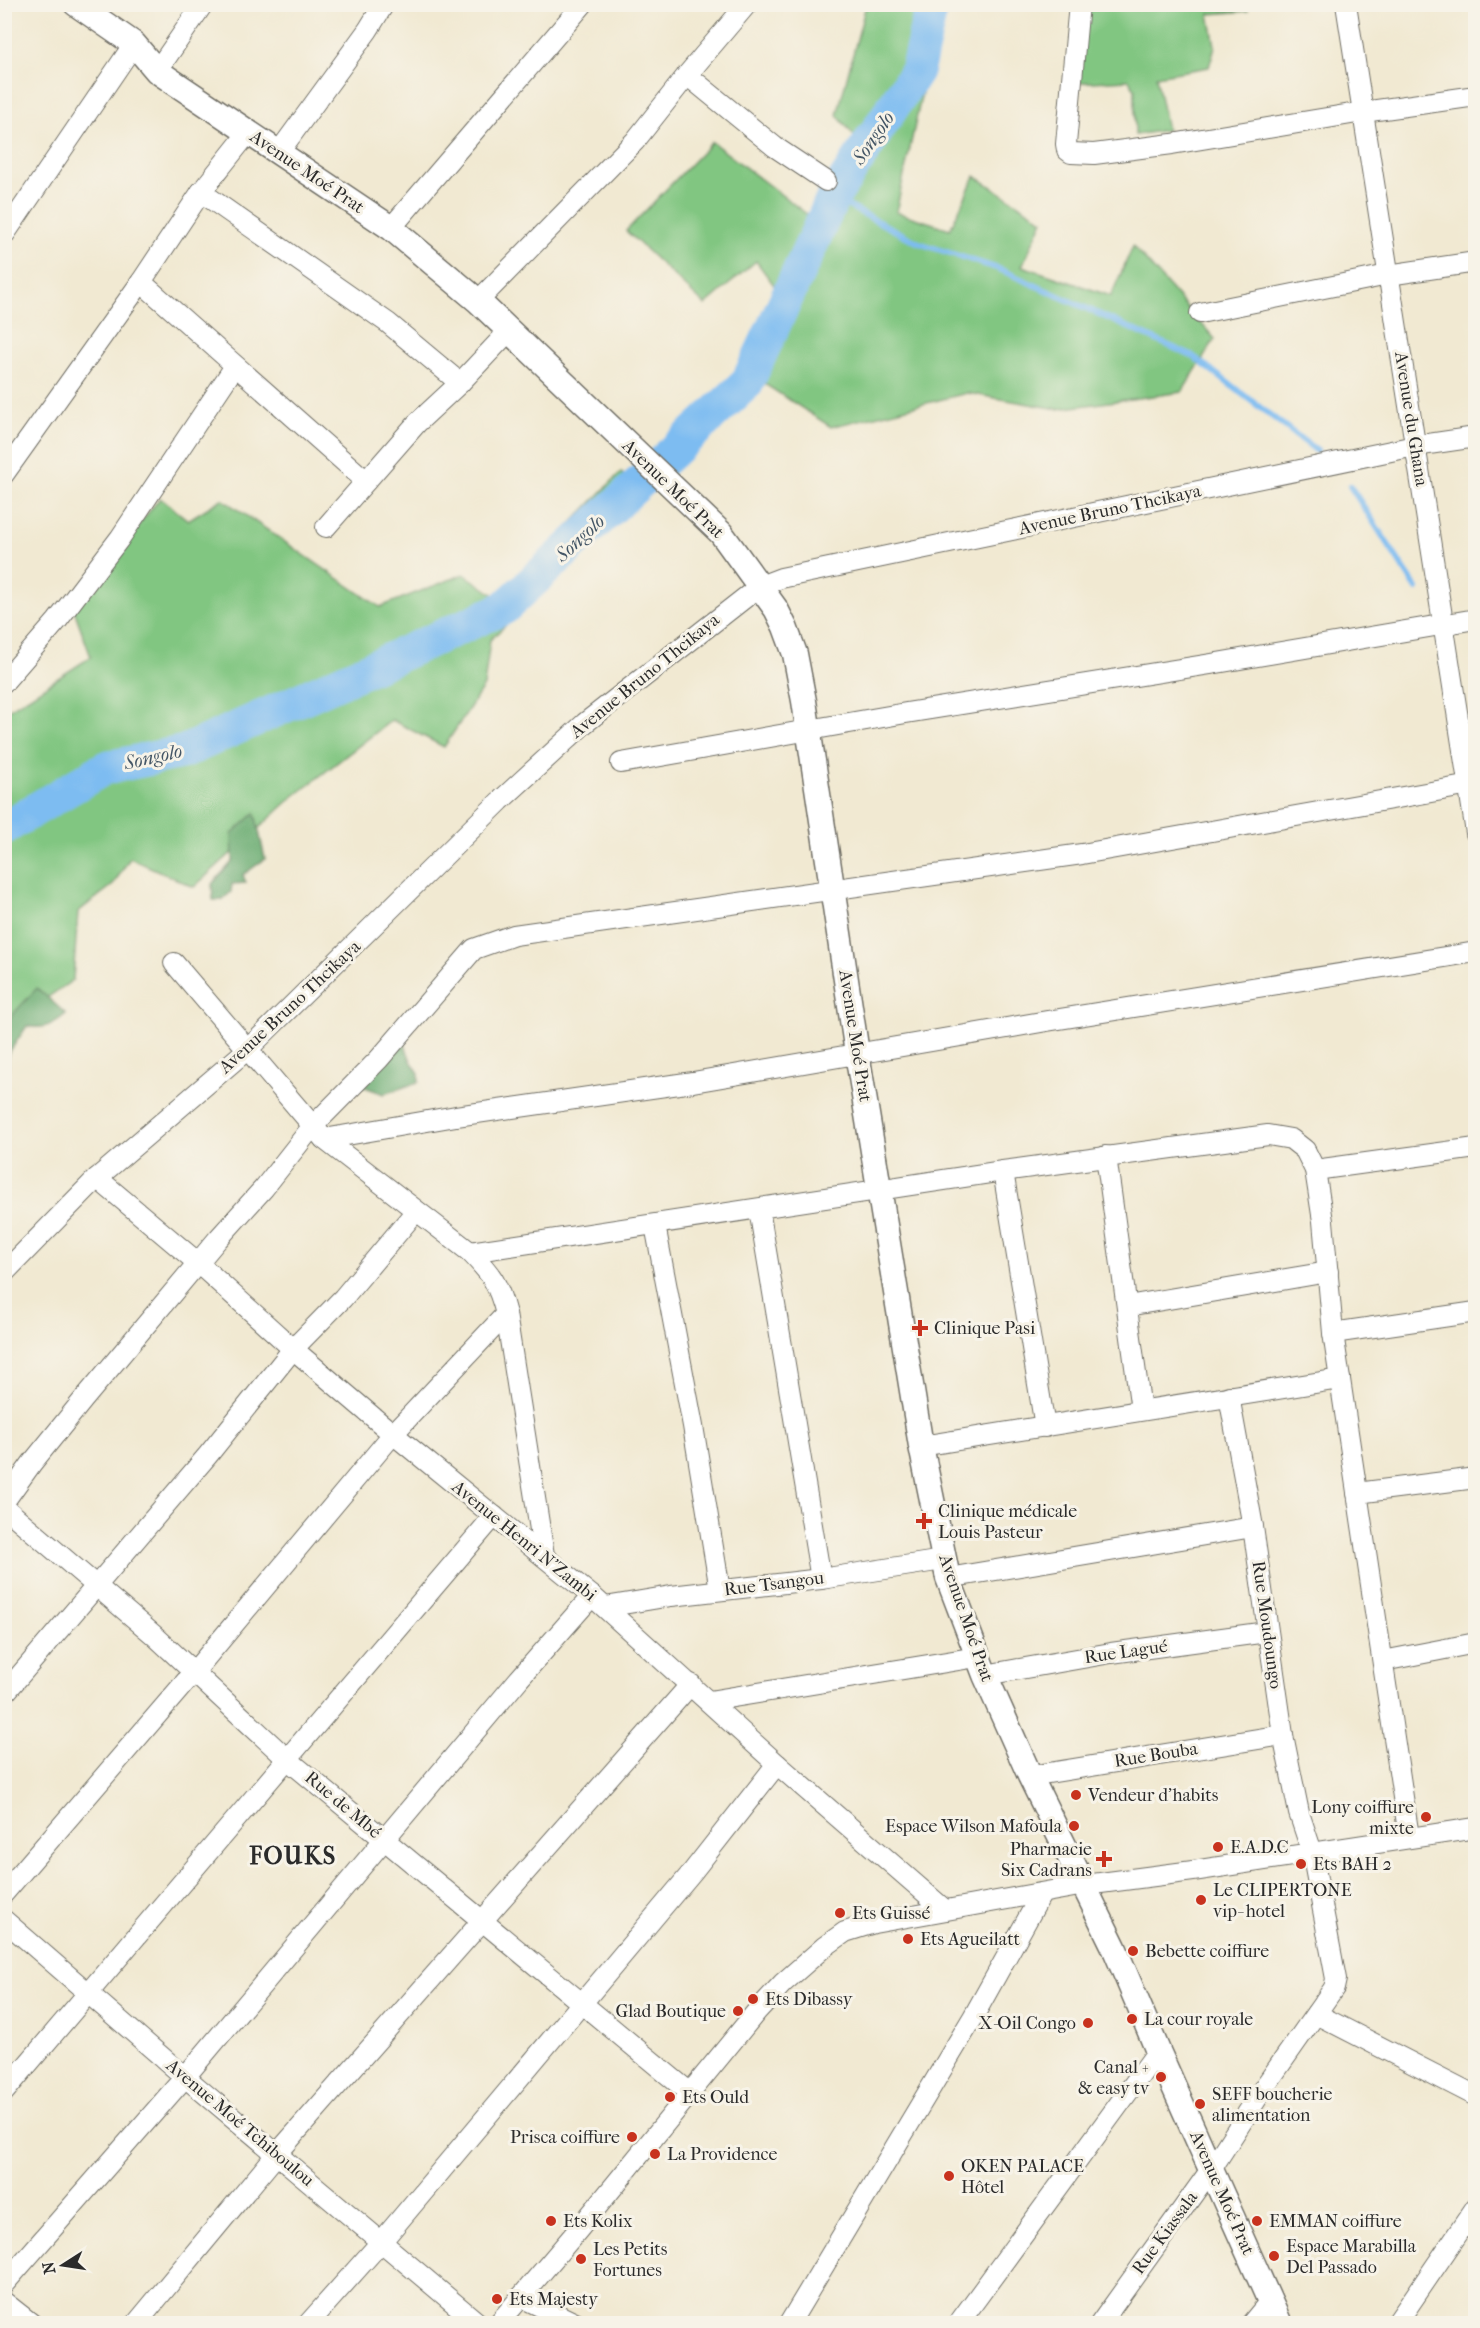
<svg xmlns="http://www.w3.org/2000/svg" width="1480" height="2328" font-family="'IM FELL French Canon',serif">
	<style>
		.green { fill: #81c681; stroke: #567856; stroke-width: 1.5 }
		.forest { fill: #68ab6f; stroke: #4a6b4d; stroke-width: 1.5 }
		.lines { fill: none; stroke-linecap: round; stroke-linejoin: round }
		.stream { stroke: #7dbcf1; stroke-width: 6 }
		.river { stroke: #7dbcf1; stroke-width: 34 }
		.minor-casing { stroke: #706e65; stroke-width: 22 }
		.tertiary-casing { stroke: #706e65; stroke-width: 27 }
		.minor { stroke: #fff; stroke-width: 20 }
		.tertiary { stroke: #fff; stroke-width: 24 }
		.poi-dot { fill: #c8321e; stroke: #f7f3e8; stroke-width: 2 }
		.labels { text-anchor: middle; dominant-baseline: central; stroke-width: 6; stroke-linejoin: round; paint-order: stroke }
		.street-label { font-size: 18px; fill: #2b2b2b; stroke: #f7f3e8 }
		.poi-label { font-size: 18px; fill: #2b2b2b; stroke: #f7f3e8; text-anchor: start }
		.water-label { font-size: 20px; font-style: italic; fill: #445666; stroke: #f7f3e8 }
		.district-label { font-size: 24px; font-weight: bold; letter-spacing: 1.5px; fill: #2b2b2b; stroke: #f7f3e8 }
	</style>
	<rect width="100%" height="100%" fill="#f7f3e8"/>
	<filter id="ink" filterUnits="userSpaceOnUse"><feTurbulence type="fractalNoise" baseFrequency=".0167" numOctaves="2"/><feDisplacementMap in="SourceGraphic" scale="12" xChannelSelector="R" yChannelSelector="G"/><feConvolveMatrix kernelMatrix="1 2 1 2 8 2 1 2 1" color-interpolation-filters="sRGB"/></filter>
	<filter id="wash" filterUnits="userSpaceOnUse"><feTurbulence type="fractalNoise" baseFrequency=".008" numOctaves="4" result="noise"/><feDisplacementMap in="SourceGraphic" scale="24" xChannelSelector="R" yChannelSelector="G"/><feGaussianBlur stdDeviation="1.35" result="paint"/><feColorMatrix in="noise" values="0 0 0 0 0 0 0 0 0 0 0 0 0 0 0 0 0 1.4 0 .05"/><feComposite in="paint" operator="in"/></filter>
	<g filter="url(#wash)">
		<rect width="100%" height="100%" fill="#f1e9d2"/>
		<g class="green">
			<path d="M866,5H941L896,212L950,229L975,176L1043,220L1022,266L1111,296L1133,246L1215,339L1182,392L1058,409L967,393L831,427L763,383L794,312L756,261L705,305L626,231L712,142L808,215L857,139L837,115Z"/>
			<path d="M1079,5H1247L1248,11L1209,14L1215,46L1209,67L1156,76L1167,130L1135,135V89L1129,80L1073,83Z"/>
			<path d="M621,472L640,498L490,640L484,686L444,747L392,720L293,797L194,887L130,858L113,885L78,912L73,980L5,1026V712L91,657L73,607L160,498L188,520L222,499L380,607L464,574L499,598Z"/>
		</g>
		<g class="forest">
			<path d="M255,813L265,859L243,875L246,883L232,884L231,892L222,900H213L212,884L233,861L232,834Z"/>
			<path d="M37,988L66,1014C53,1025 44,1030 27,1026L8,1054V1073L5,1078V1023Z"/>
			<path d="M404,1042L411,1061L419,1073V1082L384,1094L359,1085Z"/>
		</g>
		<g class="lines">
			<g class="stream">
				<path d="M833,198L919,243L999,269L1194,357L1317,451"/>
				<path d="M1350,486L1417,589"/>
			</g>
			<path class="river" d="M4,828L105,768L183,752L504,608L747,383L833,198L917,70L932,4"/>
		</g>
	</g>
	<g filter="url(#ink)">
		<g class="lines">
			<g class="minor-casing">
				<g id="minor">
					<path d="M1079,4L1066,144L1067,150L1071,153L1094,154L1172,144L1363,112L1476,96"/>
					<path d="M1346,4L1476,833"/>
					<path d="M157,71L203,4"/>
					<path d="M687,75L775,147L826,181"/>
					<path d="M279,152L368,30L384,4"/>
					<path d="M201,192L388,323L460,383"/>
					<path d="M391,228L583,4"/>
					<path d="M4,235L134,44"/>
					<path d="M141,282L366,481"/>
					<path d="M478,301L635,141L687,75L747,4"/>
					<path d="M1200,313L1388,275L1476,262"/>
					<path d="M4,474L141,282L201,192L248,133"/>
					<path d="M326,527L417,423L460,383L509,331"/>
					<path d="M4,682L57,621L120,538L235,366"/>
					<path d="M621,763L906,713L1211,664L1476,619"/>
					<path d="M174,963L324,1139L470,1252C492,1275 498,1283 506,1314L544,1555"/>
					<path d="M324,1139L456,1116L693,1082L1047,1021L1476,952"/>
					<path d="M1106,1156L1141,1410"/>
					<path d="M1315,1170L1476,1148"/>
					<path d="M1003,1171L1045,1427"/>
					<path d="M97,1178L198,1263L293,1349L393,1434L592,1596L777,1764L945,1910"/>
					<path d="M759,1209L821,1579"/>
					<path d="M655,1225L693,1426L720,1590"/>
					<path d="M470,1252L1003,1171L1268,1135L1291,1139L1305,1150L1315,1170L1323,1221L1333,1333L1409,1837"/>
					<path d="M4,1273L97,1178L248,1049L500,801L585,723L760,586L781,578L1415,446L1476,437"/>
					<path d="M1127,1306L1328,1272"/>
					<path d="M1333,1333L1476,1312"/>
					<path d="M921,1446L1340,1379"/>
					<path d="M1357,1493L1476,1478"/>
					<path d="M4,1502L32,1463L83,1400L217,1240L264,1188L312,1127L379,1059L474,949L514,935L1082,854L1476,784"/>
					<path d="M4,1507L155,1636L287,1759L690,2093"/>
					<path d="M948,1578L1253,1527"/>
					<path d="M605,1607L671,1596L821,1579L943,1560"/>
					<path d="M1383,1661L1476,1643"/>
					<path d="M985,1675L1111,1653L1267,1632"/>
					<path d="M4,1694L208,1455L293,1349L343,1298L416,1211"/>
					<path d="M709,1701L977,1657"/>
					<path d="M1030,1776L1283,1735"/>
					<path d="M4,1893L194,1672L393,1434L506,1314"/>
					<path d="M4,1920L185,2077L479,2324"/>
					<path d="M1316,2014L1476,2096"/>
					<path d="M4,2092L494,1516"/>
					<path d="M4,2284L185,2077L519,1679L592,1596"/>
					<path d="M521,2297L577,2324"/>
					<path d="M4,2302L32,2324"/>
					<path d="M136,2324L276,2155L691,1684"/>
					<path d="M308,2324L382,2241L693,1871L777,1764"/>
					<path d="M498,2324L578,2230L757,2011L783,1983L824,1947L845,1932L874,1923L1085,1885L1193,1871L1476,1828"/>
					<path d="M789,2324L972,2019L1042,1893"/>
					<path d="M958,2324L1158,2051"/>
					<path d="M1100,2324L1212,2168L1263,2089L1334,1988L1336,1979L1312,1852L1299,1813L1283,1735L1253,1527L1229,1396"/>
					<path d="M1251,2324L1270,2301"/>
					<path d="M1396,2324L1476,2207"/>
				</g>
			</g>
			<g class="tertiary-casing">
				<path id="tertiary" d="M76,4L134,44L157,71L391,228L478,301L721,533L776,609L785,627L795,654L804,701L857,1053L921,1446L948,1578L985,1675L1030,1776L1114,1947L1158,2051L1280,2324"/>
			</g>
			<use href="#minor" class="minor"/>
			<use href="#tertiary" class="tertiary"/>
		</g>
	</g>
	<g class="poi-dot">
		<path d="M917 1319h6v6h6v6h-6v6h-6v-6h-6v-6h6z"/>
		<path d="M921 1512h6v6h6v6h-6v6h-6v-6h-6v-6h6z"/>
		<circle cx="1076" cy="1795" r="6"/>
		<circle cx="1426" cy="1817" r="6"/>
		<circle cx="1074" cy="1826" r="6"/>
		<circle cx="1218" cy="1847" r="6"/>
		<path d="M1101 1850h6v6h6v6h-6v6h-6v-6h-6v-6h6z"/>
		<circle cx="1301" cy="1864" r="6"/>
		<circle cx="1201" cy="1900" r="6"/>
		<circle cx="840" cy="1913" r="6"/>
		<circle cx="908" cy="1939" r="6"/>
		<circle cx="1133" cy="1951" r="6"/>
		<circle cx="753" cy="1999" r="6"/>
		<circle cx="738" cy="2011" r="6"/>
		<circle cx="1132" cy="2019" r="6"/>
		<circle cx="1088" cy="2023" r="6"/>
		<circle cx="1161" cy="2077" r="6"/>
		<circle cx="670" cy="2097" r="6"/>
		<circle cx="1200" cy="2104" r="6"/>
		<circle cx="632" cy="2137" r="6"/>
		<circle cx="655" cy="2154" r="6"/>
		<circle cx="949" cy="2176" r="6"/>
		<circle cx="551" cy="2221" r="6"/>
		<circle cx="1257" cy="2221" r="6"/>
		<circle cx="1274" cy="2256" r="6"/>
		<circle cx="581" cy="2259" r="6"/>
		<circle cx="497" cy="2299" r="6"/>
	</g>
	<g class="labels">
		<g class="street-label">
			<text transform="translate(307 172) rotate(34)">Avenue Moé Prat</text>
			<text transform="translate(1411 419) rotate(81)">Avenue du Ghana</text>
			<text transform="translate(673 489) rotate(44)">Avenue Moé Prat</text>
			<text transform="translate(1110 510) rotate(-12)">Avenue Bruno Thcikaya</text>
			<text transform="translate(645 676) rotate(-39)">Avenue Bruno Thcikaya</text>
			<text transform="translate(290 1007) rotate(-43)">Avenue Bruno Thcikaya</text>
			<text transform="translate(855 1036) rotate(81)">Avenue Moé Prat</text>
			<text transform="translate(524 1541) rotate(39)">Avenue Henri N'Zambi</text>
			<text transform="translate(774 1584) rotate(-7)">Rue Tsangou</text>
			<text transform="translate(966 1618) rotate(71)">Avenue Moé Prat</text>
			<text transform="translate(1267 1625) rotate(82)">Rue Moudoungo</text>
			<text transform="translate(1126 1652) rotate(-8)">Rue Lagué</text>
			<text transform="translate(1156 1755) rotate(-9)">Rue Bouba</text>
			<text transform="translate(343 1805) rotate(40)">Rue de Mbé</text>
			<text transform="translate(240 2123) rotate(40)">Avenue Moé Tchiboulou</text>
			<text transform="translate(1222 2193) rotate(66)">Avenue Moé Prat</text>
			<text transform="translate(1165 2233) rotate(-54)">Rue Kiassala</text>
		</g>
		<g class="poi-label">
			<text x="934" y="1328">Clinique Pasi</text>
			<text x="938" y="1511">Clinique médicale<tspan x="938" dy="21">Louis Pasteur</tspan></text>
			<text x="1088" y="1795">Vendeur d'habits</text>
			<text x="1414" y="1807" text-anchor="end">Lony coiffure<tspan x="1414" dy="21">mixte</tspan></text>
			<text x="1062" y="1826" text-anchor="end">Espace Wilson Mafoula</text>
			<text x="1230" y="1847">E.A.D.C</text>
			<text x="1092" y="1849" text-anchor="end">Pharmacie<tspan x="1092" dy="21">Six Cadrans</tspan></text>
			<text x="1313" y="1864">Ets BAH 2</text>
			<text x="1213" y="1890">Le CLIPERTONE<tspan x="1213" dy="21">vip- hotel</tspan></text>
			<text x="852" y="1913">Ets Guissé</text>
			<text x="920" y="1939">Ets Agueilatt</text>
			<text x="1145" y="1951">Bebette coiffure</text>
			<text x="765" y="1999">Ets Dibassy</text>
			<text x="726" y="2011" text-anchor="end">Glad Boutique</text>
			<text x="1144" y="2019">La cour royale</text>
			<text x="1076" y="2023" text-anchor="end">X-Oil Congo</text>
			<text x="1149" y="2067" text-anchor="end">Canal +<tspan x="1149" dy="21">&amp; easy tv</tspan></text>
			<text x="1212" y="2094">SEFF boucherie<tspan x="1212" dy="21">alimentation</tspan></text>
			<text x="682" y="2097">Ets Ould</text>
			<text x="620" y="2137" text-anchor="end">Prisca coiffure</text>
			<text x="667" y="2154">La Providence</text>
			<text x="961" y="2166">OKEN PALACE<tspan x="961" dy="21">Hôtel</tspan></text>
			<text x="563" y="2221">Ets Kolix</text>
			<text x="1269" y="2221">EMMAN coiffure</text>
			<text x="1286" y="2246">Espace Marabilla<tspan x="1286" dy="21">Del Passado</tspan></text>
			<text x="593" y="2249">Les Petits<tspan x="593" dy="21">Fortunes</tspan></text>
			<text x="509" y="2299">Ets Majesty</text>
		</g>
		<g class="water-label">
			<text transform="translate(873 138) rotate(-56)">Songolo</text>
			<text transform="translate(580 538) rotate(-43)">Songolo</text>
			<text transform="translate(153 757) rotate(-13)">Songolo</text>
		</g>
		<g class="district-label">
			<text x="293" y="1856">FOUKS</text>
		</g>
	</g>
	<rect width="1480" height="2328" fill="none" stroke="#f7f3e8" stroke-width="24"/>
	<g transform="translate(63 2265) rotate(258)" stroke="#f7f3e8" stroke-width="4.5" paint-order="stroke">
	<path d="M0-4.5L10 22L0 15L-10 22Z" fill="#2b2b2b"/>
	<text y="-9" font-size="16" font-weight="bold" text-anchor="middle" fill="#2b2b2b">N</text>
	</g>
</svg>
